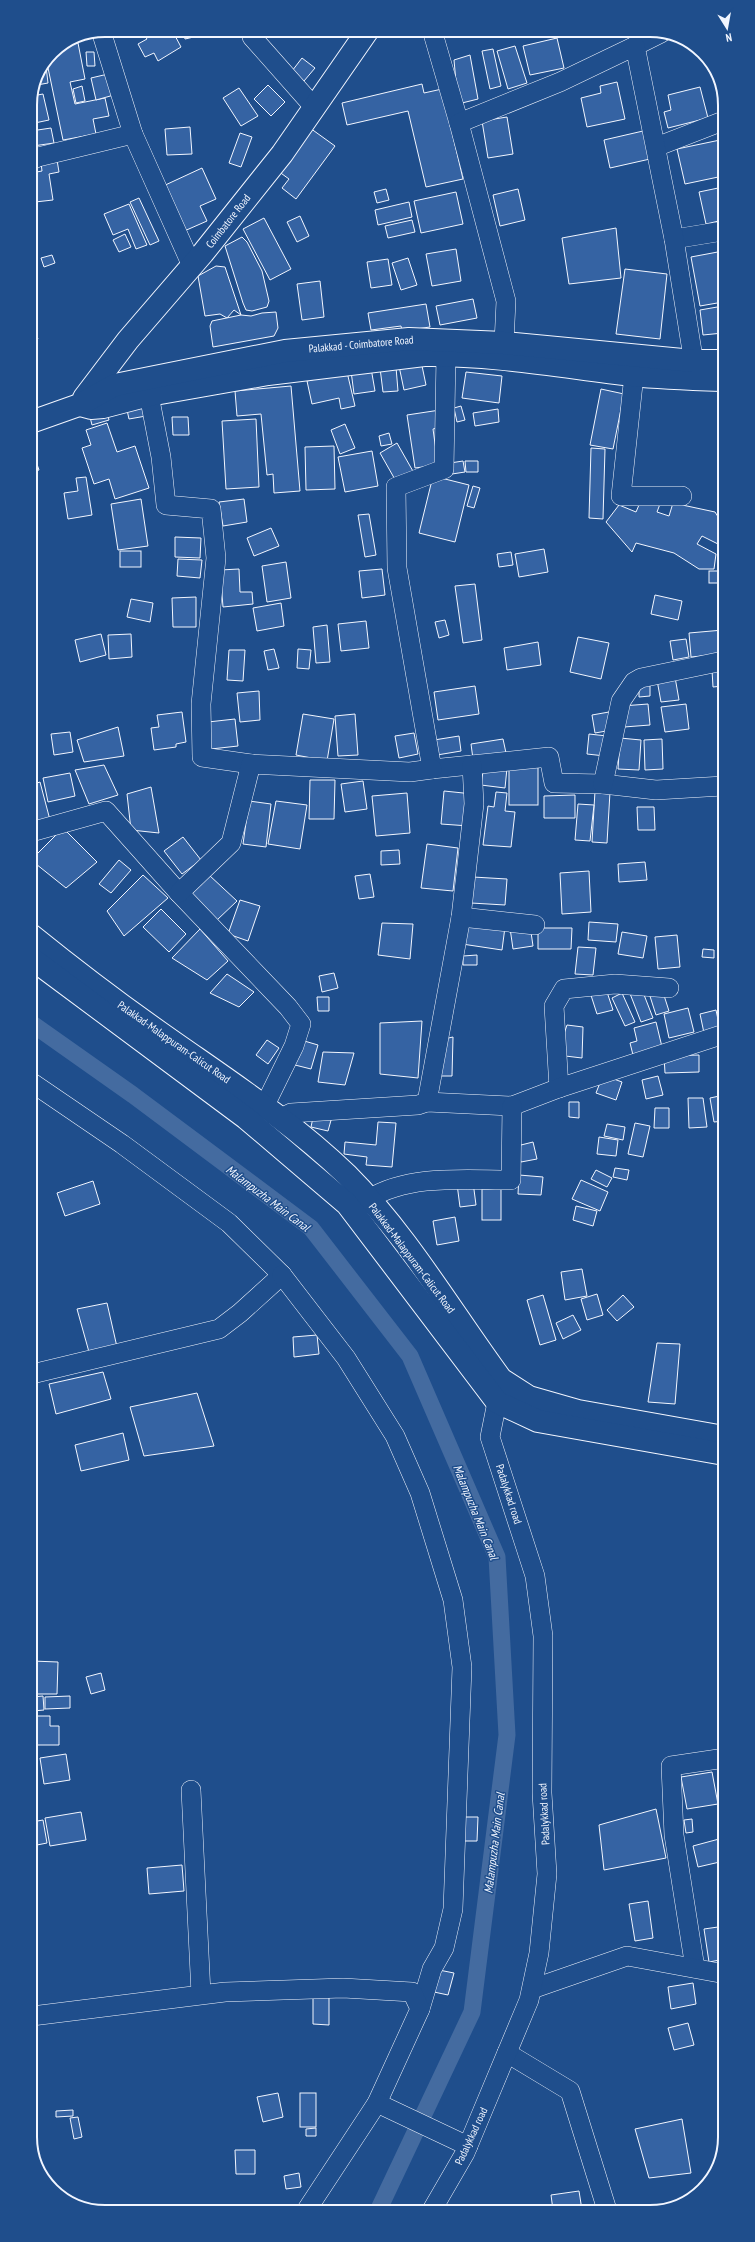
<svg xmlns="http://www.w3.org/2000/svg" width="755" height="2242" font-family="'PT Sans Narrow',sans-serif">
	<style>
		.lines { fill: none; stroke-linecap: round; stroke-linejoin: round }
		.canal { stroke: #446ba0; stroke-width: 17 }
		.building { fill: #3563a3; stroke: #f2f6ff }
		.minor-casing { stroke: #f2f6ff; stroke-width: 20 }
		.major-casing { stroke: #f2f6ff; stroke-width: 24 }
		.highway-casing { stroke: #f2f6ff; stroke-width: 24 }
		.minor { stroke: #1f4e8c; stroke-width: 19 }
		.major { stroke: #1f4e8c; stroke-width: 22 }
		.highway { stroke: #1f4e8c; stroke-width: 22 }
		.labels { text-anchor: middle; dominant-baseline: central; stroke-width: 3; stroke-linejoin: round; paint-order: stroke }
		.street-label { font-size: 11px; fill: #f2f6ff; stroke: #1f4e8c }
		.water-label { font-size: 12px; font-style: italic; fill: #f2f6ff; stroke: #1f4e8c }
		.rim { fill: none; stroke: #f2f6ff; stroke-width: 2 }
	</style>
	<rect width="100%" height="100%" fill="#1f4e8c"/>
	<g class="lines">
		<path class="canal" d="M31,1023L133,1095L311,1228L410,1356L497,1557L507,1735L472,2012L378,2211"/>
	</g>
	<g class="building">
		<path d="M141,30H172L181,47L158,61L154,53L145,57L138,44L147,39Z"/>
		<path d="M183,30H196L198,36L185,39Z"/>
		<path d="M581,30H604L583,35Z"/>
		<path d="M557,38L564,68L530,75L523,46Z"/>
		<path d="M78,43L85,79L70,82L75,104L105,98L109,116L93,119L96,134L63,140L47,63L52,52L60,46Z"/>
		<path d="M515,46L527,83L508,89L497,51Z"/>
		<path d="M493,49L501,86L490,89L482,51Z"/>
		<path d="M701,51L707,61L704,62L699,52Z"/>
		<path d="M86,52H94L95,66H87Z"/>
		<path d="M470,55L478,99L458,104L454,60Z"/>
		<path d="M302,58L315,68L304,81L292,71Z"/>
		<path d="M708,62L714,72L710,73L705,63Z"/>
		<path d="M46,66L48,83L37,85Z"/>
		<path d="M108,74L114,95L96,100L91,78Z"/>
		<path d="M715,75L722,86L723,95Z"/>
		<path d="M617,82L625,119L587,127L581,98L601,93L600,86Z"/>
		<path d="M422,84L424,93L442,89L463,179L426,187L408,111L347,125L342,103Z"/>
		<path d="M268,85L285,102L271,116L254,99Z"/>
		<path d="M82,86L85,101L76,103L73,89Z"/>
		<path d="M700,87L708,118L668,128L664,112L671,110L668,95Z"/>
		<path d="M239,88L258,116L241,126L223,98Z"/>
		<path d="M43,94L49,120L30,124V100L32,96Z"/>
		<path d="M507,117L513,154L488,158L482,121Z"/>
		<path d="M190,127L192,154L167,155L165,129Z"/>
		<path d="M51,128L54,143L33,146L31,131Z"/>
		<path d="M310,128L335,146L296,199L282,188L289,179L278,171Z"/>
		<path d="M643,131L650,159L610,168L604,140Z"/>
		<path d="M240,133L252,137L241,167L229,163Z"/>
		<path d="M720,140L723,152V176L685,184L677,149Z"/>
		<path d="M57,160L59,172L49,174L53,200L35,202L31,173L42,171L41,163Z"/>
		<path d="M202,168L216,199L200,206L207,221L182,232L161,187Z"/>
		<path d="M723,187V220L706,224L699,192Z"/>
		<path d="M386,189L389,200L377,203L374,192Z"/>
		<path d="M518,189L525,220L500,226L493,195Z"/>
		<path d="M456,192L463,224L421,233L414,201Z"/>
		<path d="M139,198L159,241L150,245L130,202Z"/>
		<path d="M409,202L412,217L378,225L375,210Z"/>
		<path d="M129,204L147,245L136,249L128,229L113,235L104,214Z"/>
		<path d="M300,216L309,236L297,242L287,222Z"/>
		<path d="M264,218L291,269L270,280L243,229Z"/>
		<path d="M412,220L415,232L388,238L385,226Z"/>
		<path d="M616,228L621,278L569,284L562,238Z"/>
		<path d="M125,234L131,247L119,252L113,240Z"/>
		<path d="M242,237L247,242L262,271L269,301L267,307L252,311L246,310L243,303L225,246Z"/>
		<path d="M456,249L461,281L432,286L426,254Z"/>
		<path d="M723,251V302L700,306L691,257Z"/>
		<path d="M52,255L55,263L44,267L41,258Z"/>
		<path d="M408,258L417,285L401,290L392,263Z"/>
		<path d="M388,259L392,285L371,288L367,262Z"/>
		<path d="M216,266L225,267L241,315L234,310L227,318L220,314L205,316L198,276Z"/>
		<path d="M625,269L667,274L660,339L616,334Z"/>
		<path d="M320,281L324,317L302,320L297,284Z"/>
		<path d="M473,299L477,318L440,325L436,306Z"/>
		<path d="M426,304L430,327L402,331L401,326L371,330L368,313Z"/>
		<path d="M723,306V333L703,335L700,310Z"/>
		<path d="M276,312L278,328L274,336L213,347L210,326L212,321L241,315L251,316L262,313Z"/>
		<path d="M30,320L38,339L30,342Z"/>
		<path d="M421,361L426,385L404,390L399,366Z"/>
		<path d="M396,367L398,391L383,392L380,368Z"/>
		<path d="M371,368L375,391L354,394L351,371Z"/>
		<path d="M347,372L355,406L341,409L339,398L312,404L307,381Z"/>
		<path d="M466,372L502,376L499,403L462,398Z"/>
		<path d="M291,386L300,491L274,493L273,474L267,475L261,414L237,416L235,391Z"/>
		<path d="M601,389L624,394L613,449L590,445Z"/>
		<path d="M143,399L146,416L129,419L125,401Z"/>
		<path d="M461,406L465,420L457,422L454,408Z"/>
		<path d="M498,409L499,422L475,426L473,413Z"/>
		<path d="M440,410L442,427L433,429L438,465L415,468L407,415Z"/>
		<path d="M107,412L109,420L92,425L90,417Z"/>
		<path d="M172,417H188L189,435H173Z"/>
		<path d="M256,419L259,487L226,489L222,421Z"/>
		<path d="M107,423L117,452L135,446L149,488L115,499L109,479L94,484L82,448L91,445L86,430Z"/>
		<path d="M345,424L355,448L340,454L331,430Z"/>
		<path d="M389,433L392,444L381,446L379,436Z"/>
		<path d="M397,443L414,473L397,483L380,453Z"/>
		<path d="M334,446L335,489L306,490L305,447Z"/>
		<path d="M31,447L39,470L31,472Z"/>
		<path d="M591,448L605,449L603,519L589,518Z"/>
		<path d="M372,451L378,486L345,492L338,457Z"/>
		<path d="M463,461L465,472L452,474L450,463Z"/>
		<path d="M465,461H478V472H466Z"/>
		<path d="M433,476L469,485L455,542L419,533Z"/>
		<path d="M86,477L92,515L68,519L64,493L78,491L76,478Z"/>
		<path d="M473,486L480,488L474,508L467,506Z"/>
		<path d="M642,498L660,504L657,512L669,516L673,503L715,512L722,523L723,537L718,544L702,536L697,544L716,554L714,569H699L674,553L636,543L632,552L606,522L619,505L636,512Z"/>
		<path d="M141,499L148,546L118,550L111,504Z"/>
		<path d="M244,499L247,522L223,526L219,502Z"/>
		<path d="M369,514L376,555L365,557L358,515Z"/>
		<path d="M271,528L279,546L254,556L247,538Z"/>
		<path d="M175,537L201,538L200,558L175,557Z"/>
		<path d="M544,549L548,572L519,577L515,554Z"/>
		<rect x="120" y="551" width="21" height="16"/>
		<path d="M511,552L513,565L499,567L497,554Z"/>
		<path d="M178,559L202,560L200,578L177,576Z"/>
		<path d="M286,562L291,598L267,602L262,566Z"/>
		<path d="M239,569L240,592H252L253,604L223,607L220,570Z"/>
		<path d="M382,569L385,595L362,598L359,571Z"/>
		<rect x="709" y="571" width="14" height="12"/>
		<path d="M475,584L482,640L463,643L455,586Z"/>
		<path d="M655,595L682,601L678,620L651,614Z"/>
		<path d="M196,597V627H173L172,598Z"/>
		<path d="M131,599L153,603L150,622L127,617Z"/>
		<path d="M281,603L284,626L257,631L253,608Z"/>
		<path d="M445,620L449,635L439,638L435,622Z"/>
		<path d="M366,621L369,648L341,651L338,624Z"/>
		<path d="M327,625L330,662L316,663L313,627Z"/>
		<path d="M723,630V654L691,657L689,633Z"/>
		<path d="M101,634L106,655L80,662L75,640Z"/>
		<path d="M131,634L132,657L109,659L108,635Z"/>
		<path d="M578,637L609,643L601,679L570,672Z"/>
		<path d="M686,639L689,657L673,660L670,641Z"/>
		<path d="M538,642L541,665L507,670L504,648Z"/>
		<path d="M274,649L279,668L268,670L264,651Z"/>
		<path d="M298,649L311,650L309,669L297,668Z"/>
		<path d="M229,650H245L243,681L227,680Z"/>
		<path d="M722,669L723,686L713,687L712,670Z"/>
		<path d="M675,677L679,700L661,702L657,680Z"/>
		<path d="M639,682H650V696L639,697Z"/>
		<path d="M475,686L479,714L438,720L434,692Z"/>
		<path d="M259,691L260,720L240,722L237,693Z"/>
		<path d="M648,704L650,725L624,727L622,706Z"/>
		<path d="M686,704L689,729L665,732L661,707Z"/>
		<path d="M182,712L186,742L176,744V747L154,750L151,728L159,727L157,715Z"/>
		<path d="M609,712L612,730L595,733L592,715Z"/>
		<path d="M303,714L334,719L327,761L296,755Z"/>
		<path d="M355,714L358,755L338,756L335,716Z"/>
		<path d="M235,719L238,746L211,749L208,722Z"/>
		<path d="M118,727L124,756L84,762L77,740Z"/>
		<path d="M70,732L73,752L54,755L51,734Z"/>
		<path d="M414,733L418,754L399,758L395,736Z"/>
		<path d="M589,734L607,736L605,756L587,754Z"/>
		<path d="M459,736L461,751L437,755L434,740Z"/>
		<path d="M620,738L641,740L639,770L618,769Z"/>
		<path d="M503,739L506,753L473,759L471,744Z"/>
		<path d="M662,739L663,769L645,770L644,740Z"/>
		<path d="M104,765L118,795L89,804L75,770Z"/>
		<path d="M484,765L507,768L505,788L481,785Z"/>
		<rect x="509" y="766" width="29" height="39"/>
		<path d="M70,773L75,796L48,802L43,778Z"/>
		<path d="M310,780H335L334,819H309Z"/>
		<path d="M363,781L367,809L345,812L341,784Z"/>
		<path d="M40,782L50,820L31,823V785Z"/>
		<path d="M151,787L159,833L131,830L127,794Z"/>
		<path d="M444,791L473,794L469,826L441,824Z"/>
		<path d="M595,791L610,792L607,843L592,842Z"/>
		<path d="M496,792L507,793L505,811L515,812L511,847L483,845L488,806L494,807Z"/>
		<path d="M407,793L410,833L376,836L372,796Z"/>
		<path d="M575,795V818H544V796Z"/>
		<path d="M249,801L271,804L266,847L243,844Z"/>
		<path d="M276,801L307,805L300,849L268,844Z"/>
		<path d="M578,804L594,805L590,841L575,840Z"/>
		<path d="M637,807H654L655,830H638Z"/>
		<path d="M63,828L97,862L66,888L31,860Z"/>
		<path d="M183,837L201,860L182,874L164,851Z"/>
		<path d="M427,844L458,848L453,891L421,888Z"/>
		<path d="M399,850L400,864L381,865V851Z"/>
		<path d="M119,860L131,870L111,893L99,884Z"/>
		<path d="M645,862L647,880L619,882L618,864Z"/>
		<path d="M589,871L591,912L562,914L560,873Z"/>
		<path d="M370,874L374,897L359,899L355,876Z"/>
		<path d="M143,875L168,898L124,936L107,911Z"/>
		<path d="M209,875L237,901L217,920L190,894Z"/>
		<path d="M473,877L507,879L505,905L471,903Z"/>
		<path d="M240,900L260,906L248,941L228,934Z"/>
		<path d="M161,909L186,934L169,952L143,927Z"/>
		<path d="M465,921L505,927L502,950L462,944Z"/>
		<path d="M589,922L618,924L616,942L588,940Z"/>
		<path d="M382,923L413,924L410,959L378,955Z"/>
		<path d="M530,925L533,946L513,949L510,928Z"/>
		<path d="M538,928H572L571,949H538Z"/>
		<path d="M200,929L228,961L207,980L172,958Z"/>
		<path d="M622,932L647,936L643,958L618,954Z"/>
		<path d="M677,935L680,967L658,969L655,937Z"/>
		<path d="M578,947L596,948L593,975L575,974Z"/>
		<path d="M703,949L714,950V958L702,957Z"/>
		<path d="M477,955V965H463V956Z"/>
		<path d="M334,973L338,988L322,992L319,976Z"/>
		<path d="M227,974L254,992L239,1007L210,993Z"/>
		<path d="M588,986H605L613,1010L597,1014Z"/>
		<path d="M661,986L669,1011L656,1015L648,990Z"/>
		<path d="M641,987L653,1018L641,1022L629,991Z"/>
		<path d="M622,993L635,1022L625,1026L612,998Z"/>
		<path d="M317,997H329V1011H318Z"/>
		<path d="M688,1008L694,1032L669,1038L664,1014Z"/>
		<path d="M716,1010L720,1029L704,1033L700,1014Z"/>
		<path d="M422,1021L418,1078L380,1074V1023Z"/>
		<path d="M656,1022L662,1047L633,1055L630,1043L637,1041L634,1028Z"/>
		<path d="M567,1025L583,1027L582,1058L557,1055Z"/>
		<path d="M453,1037L452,1076H432L435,1041Z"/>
		<path d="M267,1040L279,1048L268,1064L256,1055Z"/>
		<path d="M301,1040L318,1045L311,1069L295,1065Z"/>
		<path d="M323,1052L354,1053L345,1085L318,1082Z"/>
		<path d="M699,1055V1072L665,1073L664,1056Z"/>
		<path d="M603,1075L622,1082L616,1100L596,1093Z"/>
		<path d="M658,1076L663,1095L646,1099L642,1080Z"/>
		<path d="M724,1095V1121L714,1122L710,1098Z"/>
		<path d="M688,1098H703L707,1127L689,1128Z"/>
		<path d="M569,1102H579V1118L569,1117Z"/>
		<path d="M315,1108L333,1113L328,1131L311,1127Z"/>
		<path d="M655,1108H669V1128H654Z"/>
		<path d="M378,1122L396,1123L392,1167L366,1165L367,1157L344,1154L345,1142L376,1145Z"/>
		<path d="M635,1123L650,1126L643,1157L628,1154Z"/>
		<path d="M607,1124L625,1127L623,1140L604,1136Z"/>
		<path d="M599,1137L618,1140L616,1156L597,1154Z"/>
		<path d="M533,1142L537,1159L521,1162L517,1146Z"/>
		<path d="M615,1168L629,1170L627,1180L613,1177Z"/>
		<path d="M596,1170L612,1178L607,1187L591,1179Z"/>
		<path d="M519,1175L543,1177L541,1195L518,1194Z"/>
		<path d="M581,1180L608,1192L600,1211L572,1199Z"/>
		<path d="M93,1181L100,1204L65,1216L57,1193Z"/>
		<path d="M473,1182L476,1205L460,1207L457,1184Z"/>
		<rect x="482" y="1189" width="19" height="31"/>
		<path d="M576,1206L597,1211L593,1226L573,1220Z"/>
		<path d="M455,1217L459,1241L437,1245L433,1221Z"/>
		<path d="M582,1269L587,1296L565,1300L561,1272Z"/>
		<path d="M597,1294L603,1315L587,1320L581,1299Z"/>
		<path d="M543,1295L556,1340L540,1345L527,1300Z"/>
		<path d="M623,1295L634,1307L617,1321L607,1310Z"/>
		<path d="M107,1303L117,1347L89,1352L77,1309Z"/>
		<path d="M573,1315L581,1330L563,1339L556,1323Z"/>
		<path d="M317,1335L319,1354L294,1357L293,1337Z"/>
		<path d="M657,1343L680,1344L675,1404L648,1402Z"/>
		<path d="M103,1372L111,1399L56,1414L49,1384Z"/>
		<path d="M197,1393L214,1446L144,1456L130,1407Z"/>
		<path d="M123,1433L129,1460L81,1471L75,1445Z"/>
		<path d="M32,1661L58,1662L57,1694H32Z"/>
		<path d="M101,1673L105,1690L91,1694L86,1677Z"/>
		<path d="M43,1696L44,1710L33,1711L32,1697Z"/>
		<path d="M70,1696V1708L45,1709V1697Z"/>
		<path d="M32,1716H50V1726H59V1745H32Z"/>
		<path d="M66,1754L70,1780L44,1784L40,1758Z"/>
		<path d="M712,1772L718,1804L687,1809L681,1777Z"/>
		<path d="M656,1809L666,1858L604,1870L599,1825Z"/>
		<path d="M81,1812L86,1840L50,1846L45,1818Z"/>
		<path d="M463,1817H478L477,1841H462Z"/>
		<path d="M692,1819L693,1832L686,1833L684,1820Z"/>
		<path d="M43,1820L47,1843L32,1846V1822Z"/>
		<path d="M719,1839L724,1861L698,1867L693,1846Z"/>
		<path d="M182,1865L184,1891L149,1894L147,1868Z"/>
		<path d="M648,1901L653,1938L635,1941L629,1904Z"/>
		<path d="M725,1926V1959L709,1962L704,1929Z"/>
		<path d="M439,1970L454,1973L448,1995L434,1992Z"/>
		<path d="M693,1983L696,2004L671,2009L668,1987Z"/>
		<path d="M313,1997H329V2025L313,2024Z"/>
		<path d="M688,2023L694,2045L674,2050L668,2028Z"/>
		<path d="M278,2093L283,2117L263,2122L257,2097Z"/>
		<rect x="300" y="2093" width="16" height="34"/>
		<path d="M73,2110V2116L56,2117V2111Z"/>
		<path d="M78,2117L82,2137L74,2139L70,2118Z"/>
		<path d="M682,2119L691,2173L649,2178L635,2129Z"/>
		<path d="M316,2128V2136H306V2129Z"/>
		<path d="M235,2150H255V2174H236Z"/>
		<path d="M299,2173L301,2187L286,2189L284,2176Z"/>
		<path d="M579,2191L582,2210H553L551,2195Z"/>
		<path d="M659,2205L660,2210H635V2209Z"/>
	</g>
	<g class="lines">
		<g class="minor-casing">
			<g id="minor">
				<path d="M251,30L252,37L314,107"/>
				<path d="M432,30L459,123"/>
				<path d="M101,31L133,134"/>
				<path d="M635,46L661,33"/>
				<path d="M656,147L723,121"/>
				<path d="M30,161L38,157L133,134L192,266"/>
				<path d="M674,239L723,231"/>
				<path d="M504,343L506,301L459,123L560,82L635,46L674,239L696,376"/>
				<path d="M446,355L444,469L396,487L397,568L432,769L549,757L554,783L603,784L656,790L723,786"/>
				<path d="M634,375L621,496H682"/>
				<path d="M149,395L161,457L166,505L211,509L216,558L201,704L202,757L251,764"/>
				<path d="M603,784L621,701L634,682L641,678L723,661"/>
				<path d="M31,832L106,811L179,893L288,1007L301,1024L294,1046L265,1105"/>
				<path d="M179,893L231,843L251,764L410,772L432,769"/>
				<path d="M461,917L535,925"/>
				<path d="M31,1082L122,1144L229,1223L282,1275L240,1313L219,1329L32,1374"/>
				<path d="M559,1088L554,1006L564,989L615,984L669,988"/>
				<path d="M427,1102L461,917L474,804L472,765"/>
				<path d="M281,1118L291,1113L418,1105L427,1102L512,1106L559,1088L724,1034"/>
				<path d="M369,1199C409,1174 465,1180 511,1180L512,1106"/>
				<path d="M282,1275L346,1358L395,1436L420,1493L453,1600L462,1667L453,1909L444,1948L432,1969L420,2009"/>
				<path d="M191,1790L201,1994"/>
				<path d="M695,1968L674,1835L671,1766L725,1758"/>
				<path d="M532,1989L627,1956L725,1974"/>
				<path d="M32,2016L225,1992L343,1988L412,1992L420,2009L377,2103L306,2211"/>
				<path d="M507,2053L570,2091L607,2210"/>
				<path d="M377,2103L468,2146"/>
				<path d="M432,2210L465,2153L529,2000L539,1953L547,1874L542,1793L543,1636L535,1576L490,1437L497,1402L504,1390"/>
			</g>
		</g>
		<g class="major-casing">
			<g id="major">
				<path d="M84,398L128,340L203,253L282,154L368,30"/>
				<path d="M80,405L91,408L103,407L149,395L268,374L424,355C493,354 563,367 632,375C662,378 693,379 723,380"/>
				<path d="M31,422L79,405L115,385L285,351L409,339L504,343L693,361H723"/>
			</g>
		</g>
		<g class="highway-casing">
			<g id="highway">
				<path d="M31,935C73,969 115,1001 159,1032C224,1078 290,1120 347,1175C407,1235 451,1311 501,1379L529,1397L578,1411L724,1437"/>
				<path d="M31,958L246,1118L347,1204L497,1402L538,1421L724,1454"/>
			</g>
		</g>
		<use href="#minor" class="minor"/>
		<use href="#major" class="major"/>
		<use href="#highway" class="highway"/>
	</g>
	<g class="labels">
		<g class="street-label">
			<text transform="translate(228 221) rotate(-52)">Coimbatore Road</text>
			<text transform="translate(361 344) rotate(-5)">Palakkad - Coimbatore Road</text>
			<text transform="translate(174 1042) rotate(35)">Palakkad-Malappuram-Calicut Road</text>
			<text transform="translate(412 1258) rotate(53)">Palakkad-Malappuram-Calicut Road</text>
			<text transform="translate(509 1494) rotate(72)">Padalykkad road</text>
			<text transform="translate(544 1814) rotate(-93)">Padalykkad road</text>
			<text transform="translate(471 2136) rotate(-65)">Padalykkad road</text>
		</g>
		<g class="water-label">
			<text transform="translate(268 1198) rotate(37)">Malampuzha Main Canal</text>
			<text transform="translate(476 1512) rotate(68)">Malampuzha Main Canal</text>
			<text transform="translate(494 1843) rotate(-83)">Malampuzha Main Canal</text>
		</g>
	</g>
	<path d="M0 0H755V2242H0ZM105 37H650A68 68 0 0 1 718 105V2137A68 68 0 0 1 650 2205H105A68 68 0 0 1 37 2137V105A68 68 0 0 1 105 37Z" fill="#1f4e8c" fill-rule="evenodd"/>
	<path class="rim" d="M105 37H650A68 68 0 0 1 718 105V2137A68 68 0 0 1 650 2205H105A68 68 0 0 1 37 2137V105A68 68 0 0 1 105 37Z"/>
	<g transform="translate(727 28) rotate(169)" stroke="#1f4e8c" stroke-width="3" paint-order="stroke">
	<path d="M0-3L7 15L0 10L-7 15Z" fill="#f2f6ff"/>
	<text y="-6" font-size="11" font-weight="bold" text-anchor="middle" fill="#f2f6ff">N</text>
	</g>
</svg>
